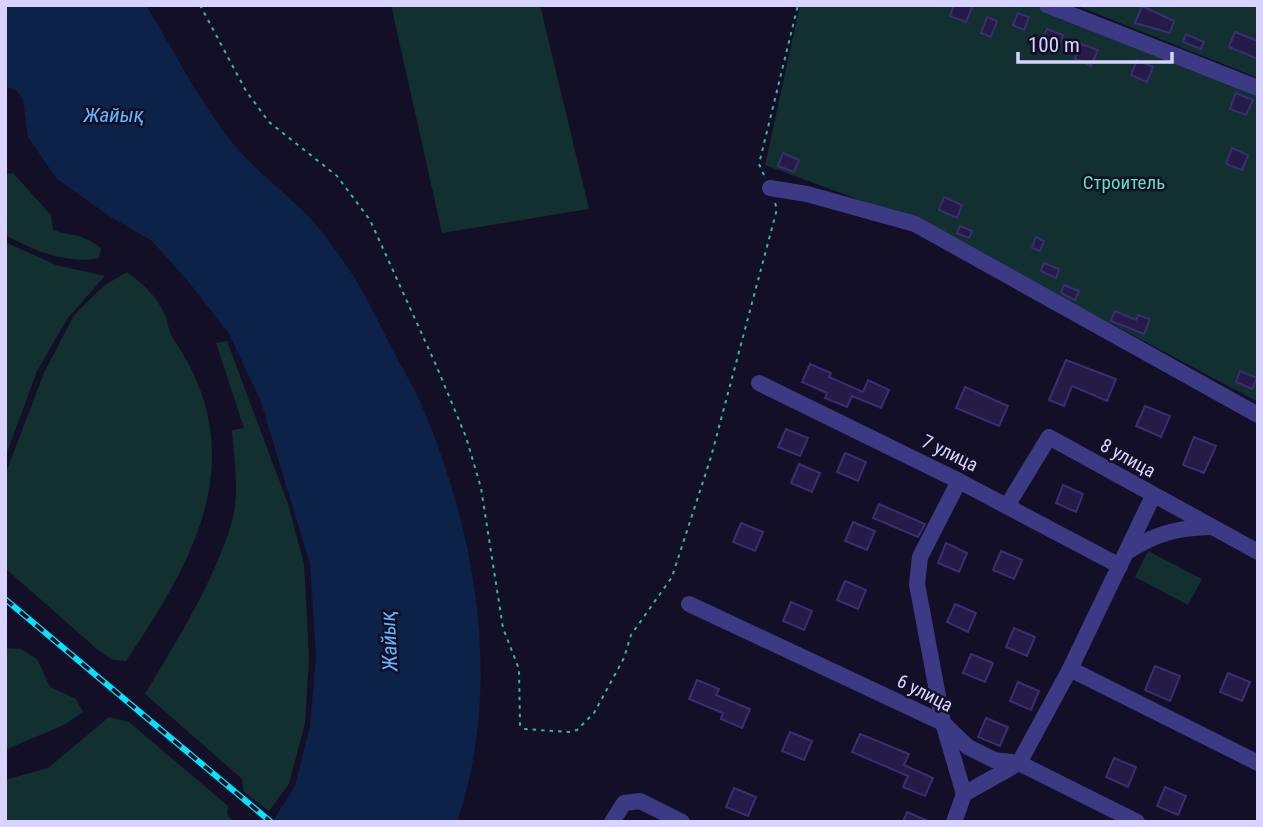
<svg xmlns="http://www.w3.org/2000/svg" width="1263" height="827" font-family="'Roboto Condensed',sans-serif">
	<style>
		.green { fill: #12302f }
		.water { fill: #0c2248 }
		.building { fill: #241b47; stroke: #3b2d73; stroke-width: 2 }
		.lines { fill: none; stroke-linecap: round; stroke-linejoin: round }
		.path { stroke: #2fb8b0; stroke-width: 2; stroke-dasharray: 3.5 5; stroke-linecap: butt }
		.minor { stroke: #3d3a85; stroke-width: 16 }
		.rail-casing { stroke: #00e5ff; stroke-width: 6 }
		.rail { stroke: #130f26; stroke-width: 3.5; stroke-dasharray: 10; stroke-linecap: butt }
		.labels { text-anchor: middle; dominant-baseline: central; stroke-width: 5; stroke-linejoin: round; paint-order: stroke }
		.park-label { font-size: 19px; fill: #5fe0c0; stroke: #130f26 }
		.street-label { font-size: 19px; fill: #d9d4ff; stroke: #130f26 }
		.water-label { font-size: 21px; font-style: italic; fill: #62b6ff; stroke: #130f26 }
	</style>
	<rect width="100%" height="100%" fill="#130f26"/>
	<g class="green">
		<path d="M391,5H540L589,209L442,233Z"/>
		<path d="M800,5H1032L1258,92V402L922,223L765,165Z"/>
		<path d="M1075,5H1258V78Z"/>
		<path d="M13,173L51,215L53,230C73,237 80,232 101,248L99,258C69,265 32,250 5,235V174Z"/>
		<path d="M5,242L56,265L105,276L67,319L37,371L5,458Z"/>
		<path d="M127,272C144,285 156,295 165,315C168,323 169,333 174,340C253,456 195,559 126,661L113,660L98,650L5,568V475L44,373L74,315L105,285Z"/>
		<path d="M227,341L288,504L304,564L309,658L305,723L289,784L269,811L243,791L242,779L145,694C178,639 213,583 232,522C240,493 234,459 232,430L244,428L216,343Z"/>
		<path d="M1148,551L1202,579L1188,605L1135,577Z"/>
		<path d="M5,648L21,649L37,659L50,687L76,699L83,712L64,725L5,750Z"/>
		<path d="M109,717L129,722L228,806L227,814L233,822H5V780L48,768Z"/>
	</g>
	<path class="water" d="M5,5H146C172,48 196,95 227,136C249,165 276,185 302,210C316,223 328,240 339,255C360,283 376,316 391,347C403,369 416,391 425,413C478,540 502,690 457,822H272L295,786L310,726L316,654L310,564L260,399L228,332L187,280L152,241L109,216L56,178L28,137L23,100L17,91L5,86Z"/>
	<g class="building">
		<path d="M954,5H973L966,22L950,16Z"/>
		<path d="M1142,6L1174,21L1170,33L1135,23Z"/>
		<path d="M1018,13L1029,17L1024,30L1013,25Z"/>
		<path d="M987,17L997,21L991,37L981,33Z"/>
		<path d="M1047,29L1063,35L1057,51L1041,44Z"/>
		<path d="M1235,32L1258,41V59L1229,47Z"/>
		<path d="M1186,34L1204,42L1201,49L1183,42Z"/>
		<path d="M1081,44L1098,50L1091,66L1075,59Z"/>
		<path d="M1137,60L1153,67L1147,82L1131,75Z"/>
		<path d="M1236,93L1253,100L1246,115L1230,109Z"/>
		<path d="M1232,148L1248,155L1242,170L1226,164Z"/>
		<path d="M783,153L799,160L794,172L778,166Z"/>
		<path d="M944,197L962,205L957,218L939,210Z"/>
		<path d="M960,226L972,231L969,238L957,233Z"/>
		<path d="M1036,237L1044,241L1040,251L1032,248Z"/>
		<path d="M1044,263L1059,269L1056,278L1041,271Z"/>
		<path d="M1064,285L1079,291L1075,300L1061,293Z"/>
		<path d="M1115,311L1136,320L1138,315L1150,319L1144,334L1111,321Z"/>
		<path d="M1066,360L1116,379L1107,401L1072,386L1064,406L1049,400Z"/>
		<path d="M810,364L831,373L829,377L863,392L868,380L889,390L881,408L852,396L847,407L825,398L827,393L802,382Z"/>
		<path d="M1240,371L1257,378L1252,389L1236,382Z"/>
		<path d="M965,387L1008,406L999,426L956,408Z"/>
		<path d="M1145,406L1170,416L1161,437L1136,426Z"/>
		<path d="M786,429L808,438L800,456L778,447Z"/>
		<path d="M1194,437L1216,446L1204,473L1183,465Z"/>
		<path d="M845,453L866,462L858,481L837,472Z"/>
		<path d="M799,464L820,473L812,492L791,483Z"/>
		<path d="M1063,485L1083,494L1076,512L1056,503Z"/>
		<path d="M879,504L925,524L918,537L873,518Z"/>
		<path d="M853,522L875,531L867,550L845,541Z"/>
		<path d="M741,523L763,532L755,551L733,542Z"/>
		<path d="M946,543L967,553L959,572L938,563Z"/>
		<path d="M1001,551L1022,560L1014,579L993,570Z"/>
		<path d="M845,581L866,590L858,609L837,600Z"/>
		<path d="M791,602L812,611L804,630L783,621Z"/>
		<path d="M955,604L976,613L968,632L947,622Z"/>
		<path d="M1014,628L1035,637L1027,656L1006,647Z"/>
		<path d="M971,654L993,663L985,682L963,673Z"/>
		<path d="M1155,666L1180,676L1170,701L1145,690Z"/>
		<path d="M1228,673L1250,682L1242,701L1220,692Z"/>
		<path d="M697,680L719,689L716,695L750,709L742,728L721,719L723,713L689,699Z"/>
		<path d="M1018,682L1039,691L1031,710L1010,701Z"/>
		<path d="M986,718L1008,727L1000,746L978,737Z"/>
		<path d="M790,732L812,741L804,760L782,751Z"/>
		<path d="M860,734L909,754L904,765L933,778L925,796L903,787L908,776L852,752Z"/>
		<path d="M1114,758L1136,767L1128,787L1106,777Z"/>
		<path d="M1165,787L1186,796L1178,815L1157,806Z"/>
		<path d="M734,788L756,797L748,816L726,807Z"/>
		<path d="M907,812L930,822H903Z"/>
	</g>
	<g class="lines">
		<g class="path">
			<path d="M200,5L246,91L269,122L337,176L370,220L436,365L466,437L481,488L503,628L519,669L520,725L524,729L569,732L577,730L594,713L624,658L631,635L672,577L711,457L777,209L775,203"/>
			<path d="M764,175L759,164L798,5"/>
		</g>
		<g class="minor">
			<path d="M1047,5L1258,88"/>
			<path d="M770,188L807,194L915,224L1258,415"/>
			<path d="M759,383L959,481L1120,566"/>
			<path d="M1007,506L1049,437L1258,552"/>
			<path d="M1127,552C1155,534 1176,528 1209,527"/>
			<path d="M689,604L943,723L968,747L994,760L1019,763L1137,822"/>
			<path d="M1070,669L1258,763"/>
			<path d="M964,794L1019,763L1070,669L1153,496"/>
			<path d="M612,822L624,803L640,801L682,822"/>
			<path d="M954,822L964,794L943,723L917,584L920,557L959,481"/>
		</g>
		<g class="rail-casing">
			<path id="rail" d="M5,599L271,822"/>
		</g>
		<use href="#rail" class="rail"/>
	</g>
	<g class="labels">
		<g class="park-label">
			<text x="1124" y="182">Строитель</text>
		</g>
		<g class="street-label">
			<text transform="translate(950 453) rotate(26)">7 улица</text>
			<text transform="translate(1128 458) rotate(29)">8 улица</text>
			<text transform="translate(925 693) rotate(27)">6 улица</text>
		</g>
		<g class="water-label">
			<text x="114" y="115">Жайық</text>
			<text transform="translate(389 641) rotate(-93)">Жайық</text>
		</g>
	</g>
	<rect width="1263" height="827" fill="none" stroke="#d9d4ff" stroke-width="14"/>
	<path d="M1018 52v10h154v-10" fill="none" stroke="#d9d4ff" stroke-width="3.5"/>
	<text x="1028" y="52" font-size="21" fill="#d9d4ff" stroke="#130f26" stroke-width="5" paint-order="stroke">100 m</text>
</svg>
